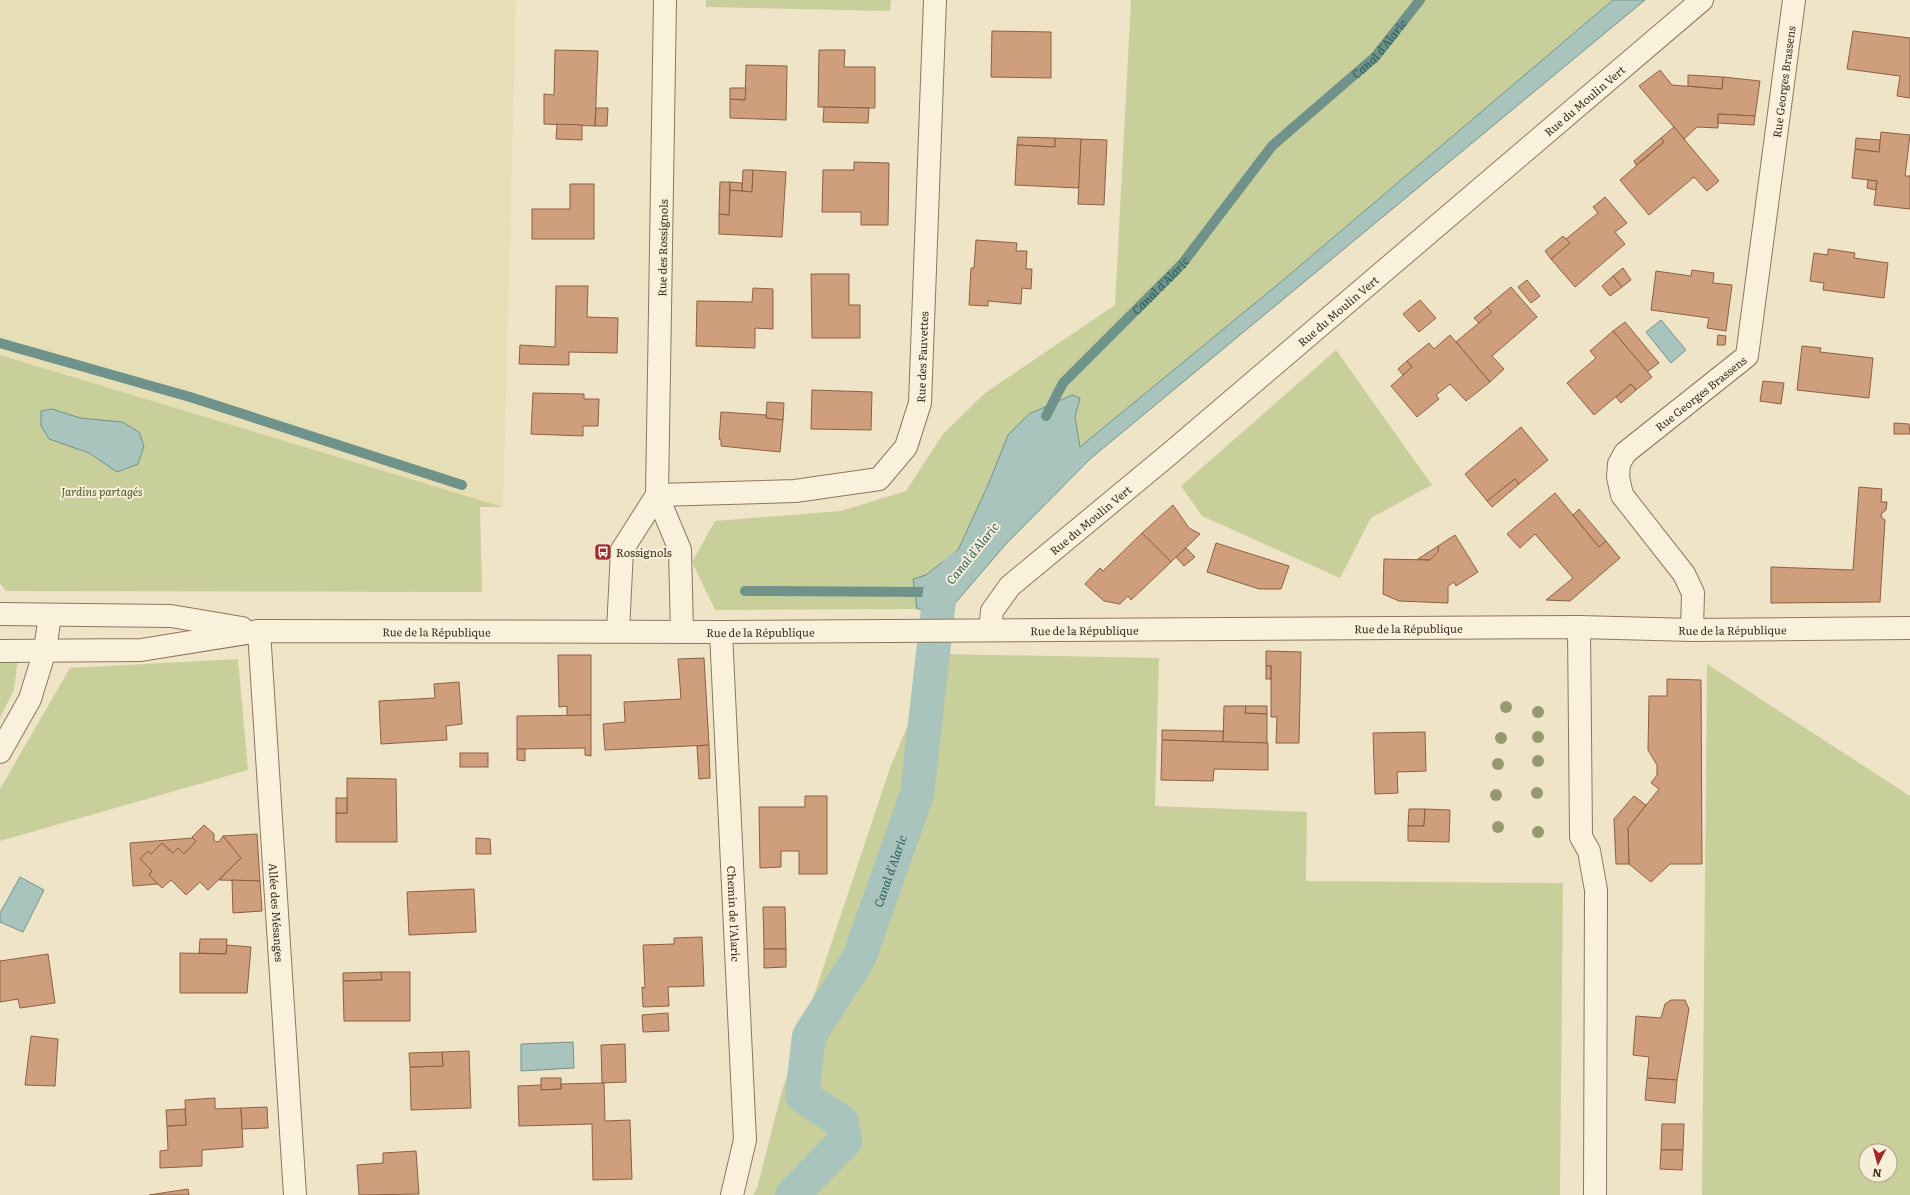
<svg xmlns="http://www.w3.org/2000/svg" width="1910" height="1195" font-family="Literata,serif">
	<style>
		.farmland { fill: #e6deb5 }
		.green { fill: #c9cf9b; fill-rule: evenodd }
		.water { fill: #a9c4bc; stroke: #6f938a }
		.lines { fill: none; stroke-linecap: round; stroke-linejoin: round }
		.stream { stroke: #6f938a; stroke-width: 10 }
		.canal { stroke: #a9c4bc; stroke-width: 34 }
		.building { fill: #cf9f7d; stroke: #8d5f41 }
		.minor-casing { stroke: #8d765c; stroke-width: 24 }
		.minor { stroke: #faf1dc; stroke-width: 22 }
		.tree { fill: #96986f }
		.labels { text-anchor: middle; dominant-baseline: central; stroke-width: 4; stroke-linejoin: round; paint-order: stroke }
		.street-label { font-size: 11px; fill: #3d2e20; stroke: #f7eed8 }
		.park-label { font-size: 11px; font-style: italic; fill: #4d5a26; stroke: #f7eed8 }
		.poi-label { font-size: 11px; fill: #3d2e20; stroke: #f7eed8; text-anchor: start }
		.water-label { font-size: 12px; font-style: italic; fill: #2f5d5a; stroke: #f7eed8 }
	</style>
	<rect width="100%" height="100%" fill="#f0e4c8"/>
	<path class="farmland" d="M0,0H516L503,507L0,355Z"/>
	<g class="green">
		<path d="M706,0H891L890,11L706,7Z"/>
		<path d="M1131,0H1613L1282,281L1080,448L1072,395L1029,414L1008,435L988,485L958,550L926,575L913,579L917,609L715,610L692,562L715,521L841,511L906,491L943,434L985,393L1115,305Z"/>
		<path d="M1336,350L1432,485L1371,518L1340,578L1202,516L1181,486Z"/>
		<path d="M0,355L503,507H480L482,592L6,591L0,583Z"/>
		<path d="M944,654L1159,658L1155,806L1307,812L1306,881L1563,883L1560,1195H753L757,1188L782,1091L890,768L919,698L928,706L942,704Z"/>
		<path d="M0,658L18,659L14,690L0,718Z"/>
		<path d="M238,659L248,770L0,841V789L70,668Z"/>
		<path d="M1707,664L1910,796V1195H1702ZM1866,1151H1890V1175H1866Z"/>
	</g>
	<g class="water">
		<path d="M1613,0H1645L1090,459L1006,544L950,609H917L913,579L926,575L958,550L988,485L1008,435L1029,414L1072,395L1080,398L1075,417L1080,447L1282,281Z"/>
		<path d="M1661,320L1686,350L1671,363L1646,332Z"/>
		<path d="M52,409L80,418L122,422L139,432L144,446L138,464L117,472L89,453L49,439L41,426V411Z"/>
		<path d="M944,654L942,704L928,706L919,698L918,655Z"/>
		<path d="M20,877L44,890L23,932L0,922V913Z"/>
		<path d="M573,1042L574,1068L521,1071V1044Z"/>
	</g>
	<g class="lines">
		<g class="stream">
			<path d="M0,343L190,397L462,485"/>
			<path id="s1" d="M1046,416L1063,383L1182,264L1272,146L1375,57L1420,0"/>
			<path d="M745,591L927,592"/>
		</g>
		<path class="canal" id="s2" d="M792,1195L845,1141L842,1122L802,1096L809,1036L859,958L917,794L940,592L959,569"/>
	</g>
	<g class="building">
		<path d="M992,31L1051,32V78L991,77Z"/>
		<path d="M1853,31L1910,38V98L1897,96L1900,76L1847,69Z"/>
		<path d="M555,50L598,51L595,126L544,124V94L554,95Z"/>
		<path d="M819,50H845L844,67H875V108L818,107Z"/>
		<path d="M746,65L787,66L786,120L730,118V99L745,100Z"/>
		<path d="M1660,70L1672,85L1722,89L1723,77L1760,81L1755,116L1718,114V128L1697,127L1684,139L1639,86Z"/>
		<path d="M1688,75L1723,77L1722,89L1688,86Z"/>
		<path d="M730,88H746L745,100L730,99Z"/>
		<path d="M824,107L869,108L868,123L823,122Z"/>
		<path d="M596,108H608L607,126H595Z"/>
		<path d="M1718,114L1755,116L1754,125L1718,123Z"/>
		<path d="M557,124L582,125V140L556,139Z"/>
		<path d="M1674,127L1719,181L1707,191L1694,177L1649,215L1620,180L1664,142L1661,138Z"/>
		<path d="M1881,132L1910,135L1905,176H1910V209L1874,205L1877,181L1852,178L1855,149L1879,152Z"/>
		<path d="M1018,137L1055,138V147L1017,145Z"/>
		<path d="M1055,138L1081,139L1079,188L1015,185L1017,145L1055,147Z"/>
		<path d="M1661,138L1664,142L1636,165L1634,161Z"/>
		<path d="M1856,138L1880,140L1879,152L1855,149Z"/>
		<path d="M1081,139L1107,140L1104,205L1078,204Z"/>
		<path d="M854,162L889,163L888,225H861V212H822L823,170H854Z"/>
		<path d="M743,170H753L752,192L742,191Z"/>
		<path d="M753,170L786,172L782,237L719,234V214L729,215L730,190L752,192Z"/>
		<path d="M1868,180L1877,181L1876,190L1867,188Z"/>
		<path d="M720,182H730L729,215L719,214Z"/>
		<path d="M730,182L742,183V191L730,190Z"/>
		<path d="M570,184H594V239H532V209H570Z"/>
		<path d="M1605,197L1627,223L1615,232L1625,244L1575,287L1551,259L1570,243L1566,239L1598,213L1593,207Z"/>
		<path d="M1563,236L1570,243L1551,259L1545,251Z"/>
		<path d="M976,240L1017,243L1016,251H1027L1026,269H1032L1031,289L1022,288L1021,304L988,301V306L969,305L971,268H974Z"/>
		<path d="M1828,249L1855,253L1854,258L1888,263L1884,298L1823,290L1824,283L1810,281L1814,253L1828,255Z"/>
		<path d="M1623,268L1631,280L1622,287L1613,276Z"/>
		<path d="M1692,270L1714,273L1713,283L1732,285L1726,331L1707,328L1709,318L1651,310L1656,271L1691,276Z"/>
		<path d="M811,274H849V305H860V338H812Z"/>
		<path d="M1613,276L1622,287L1610,296L1602,286Z"/>
		<path d="M1527,280L1540,296L1531,303L1518,287Z"/>
		<path d="M556,286H588L587,317L618,318L617,353L569,352V365L519,364L520,345L555,347Z"/>
		<path d="M1511,287L1537,317L1492,356L1504,369L1490,382L1456,342L1492,312L1487,307Z"/>
		<path d="M753,288L773,289V329L755,328V348L696,346L697,301L752,302Z"/>
		<path d="M1420,300L1436,318L1419,332L1403,314Z"/>
		<path d="M1487,307L1492,312L1479,323L1474,318Z"/>
		<path d="M1625,322L1659,363L1647,372L1613,331Z"/>
		<path d="M1613,331L1652,377L1636,390L1631,384L1594,415L1567,383L1596,358L1590,351Z"/>
		<path d="M1450,335L1490,382L1466,401L1450,384L1436,395L1439,399L1417,417L1391,386L1412,367L1407,361L1429,343L1434,349Z"/>
		<path d="M1718,335L1726,336L1725,345H1717Z"/>
		<path d="M1802,346L1821,348L1820,352L1873,358L1869,398L1797,390Z"/>
		<path d="M1407,361L1412,367L1403,375L1398,369Z"/>
		<path d="M1763,381L1784,383L1781,404L1760,401Z"/>
		<path d="M1631,384L1636,390L1621,403L1616,397Z"/>
		<path d="M812,390L872,392L871,430L811,429Z"/>
		<path d="M533,393L584,394V399H599L598,426H583V436L531,434Z"/>
		<path d="M767,402L784,403L783,420L766,418Z"/>
		<path d="M721,412L766,415V418L783,420L780,452L721,446V440L719,439Z"/>
		<path d="M1894,423L1909,424L1910,434H1894Z"/>
		<path d="M1521,427L1548,460L1519,484L1515,479L1487,501L1465,474Z"/>
		<path d="M1515,479L1519,484L1492,507L1487,501Z"/>
		<path d="M1859,487L1882,489L1881,502H1887L1886,510L1882,513L1881,517L1885,520L1880,602L1771,603V567L1853,570Z"/>
		<path d="M1555,493L1599,547L1606,541L1620,558L1570,601L1546,600L1573,578L1535,534L1520,548L1507,534Z"/>
		<path d="M1173,505L1189,528L1200,534L1171,562L1142,533Z"/>
		<path d="M1579,509L1606,541L1599,547L1573,515Z"/>
		<path d="M1142,533L1171,562L1131,600L1128,596L1120,604L1104,601L1085,584L1100,568L1103,571Z"/>
		<path d="M1455,535L1478,572L1456,586L1454,582L1448,586V603L1399,601L1383,594L1384,559L1430,560L1438,552V546Z"/>
		<path d="M1216,543L1289,566L1281,589H1259L1207,572Z"/>
		<path d="M1438,546V552L1430,560L1418,559Z"/>
		<path d="M1186,548L1195,557L1184,566L1176,557Z"/>
		<path d="M1266,651L1301,652L1299,743H1276L1277,717H1271V666H1266Z"/>
		<path d="M558,655H591V715L567,716V706L559,707Z"/>
		<path d="M704,658L709,745L605,750L603,724L625,722L624,702L681,699L678,659Z"/>
		<rect x="1266" y="666" width="5" height="13"/>
		<path d="M1667,679L1701,680L1702,864H1670L1651,882L1629,864L1628,828L1659,789L1651,783L1657,775V765L1648,750L1649,696H1667Z"/>
		<path d="M459,682L462,724L446,726L447,740L381,744L379,701L435,698L434,684Z"/>
		<path d="M1224,706H1246L1245,713L1267,714V743L1223,742Z"/>
		<path d="M1246,706H1267V714L1245,713Z"/>
		<path d="M591,715V756L585,755V748L517,749V716Z"/>
		<path d="M1162,730L1223,731V742L1162,740Z"/>
		<path d="M1425,732L1426,771L1397,772L1398,793L1375,794L1373,733Z"/>
		<path d="M1162,740L1268,743V770L1214,769L1213,781L1161,780Z"/>
		<path d="M709,745L710,778L699,779L697,746Z"/>
		<path d="M517,749H525V761L517,760Z"/>
		<rect x="460" y="753" width="28" height="14"/>
		<path d="M347,778L396,779L397,842H336V813H347Z"/>
		<path d="M805,796H827V874H799V851H781V867L760,868L759,807H805Z"/>
		<path d="M1634,796L1646,805L1628,828L1629,864H1616L1614,819Z"/>
		<rect x="336" y="798" width="11" height="15"/>
		<path d="M1409,809H1425L1424,826H1408Z"/>
		<path d="M1425,809L1450,810L1449,842L1408,841V826H1424Z"/>
		<path d="M204,825L214,834V841L219,842L223,836L241,858L208,890L200,882L186,895L171,880L162,888L149,875L152,871L140,859L148,851L151,854L162,843L173,853L178,848L184,854L196,841L192,837Z"/>
		<path d="M257,834L260,881L219,880L241,858L223,836Z"/>
		<path d="M193,838L196,841L184,854L178,848L173,853L162,843L151,854L148,851L140,859L152,871L149,875L158,884L133,886L130,843Z"/>
		<path d="M476,838L490,839L491,854H476Z"/>
		<path d="M232,880L260,881L262,911L233,913Z"/>
		<path d="M474,889L476,932L409,935L407,892Z"/>
		<path d="M763,907H785L786,949H764Z"/>
		<path d="M702,937L704,986L668,987L669,1006L643,1007L642,987L645,988L643,945L674,944V938Z"/>
		<path d="M200,939H227L226,954L199,953Z"/>
		<path d="M227,945L251,947L247,993H180V953L226,954Z"/>
		<path d="M764,949H786V967L764,968Z"/>
		<path d="M48,954L55,1003L20,1008L18,999L0,1002V961Z"/>
		<path d="M381,972L382,980L343,981V973Z"/>
		<path d="M381,972H410V1021H344L343,981L382,980Z"/>
		<path d="M1671,1000H1685L1689,1009L1677,1080L1647,1078L1649,1057L1633,1055L1636,1016L1661,1018L1665,1004Z"/>
		<path d="M668,1013L669,1031L643,1032L642,1015Z"/>
		<path d="M31,1036L58,1039L55,1086L25,1085Z"/>
		<path d="M625,1044L626,1082L602,1083L601,1045Z"/>
		<path d="M469,1051L471,1108L411,1110L410,1067L443,1066L442,1052Z"/>
		<path d="M442,1052L443,1066L410,1067L409,1053Z"/>
		<path d="M541,1078H561V1089L541,1090Z"/>
		<path d="M1647,1078L1677,1080L1675,1103L1645,1100Z"/>
		<path d="M602,1083H604L605,1121L630,1120L632,1179L593,1180L592,1124L519,1126L518,1086L541,1085V1090L561,1089V1084Z"/>
		<path d="M215,1098V1109L241,1108L243,1147L202,1150V1166L160,1168V1151L168,1150L167,1126L186,1125L185,1100Z"/>
		<path d="M267,1107L268,1128L242,1129L241,1108Z"/>
		<path d="M185,1109L186,1125L167,1126L166,1110Z"/>
		<path d="M1662,1124H1684L1683,1150H1661Z"/>
		<path d="M1661,1150H1683L1682,1170L1660,1169Z"/>
		<path d="M416,1151L419,1194L359,1195L357,1165L383,1163V1153Z"/>
		<path d="M188,1189L189,1195H149Z"/>
	</g>
	<g class="lines">
		<g class="minor-casing">
			<g id="minor">
				<path d="M665,0L657,495L680,550L682,632"/>
				<path id="s3" d="M657,495L795,491L879,479L906,447L920,403L935,0"/>
				<path d="M0,614L171,616L242,628"/>
				<path d="M1579,627L1581,837L1589,851L1596,890L1595,1195"/>
				<path id="s4" d="M990,630L992,611L1010,586L1167,456L1702,0"/>
				<path id="s5" d="M1692,630L1693,593L1684,574L1622,495L1618,477L1619,464L1625,453L1747,356L1794,0"/>
				<path id="s6" d="M259,631L295,1195"/>
				<path d="M618,631L622,550L657,495"/>
				<path id="s7" d="M721,632L745,1140L732,1195"/>
				<path id="s8" d="M0,651L141,650L259,631L721,632L1579,627L1692,630L1910,628"/>
				<path d="M0,752L30,699L45,650L50,615"/>
			</g>
		</g>
		<use href="#minor" class="minor"/>
	</g>
	<g class="tree">
		<circle cx="1506" cy="707" r="6"/>
		<circle cx="1538" cy="712" r="6"/>
		<circle cx="1538" cy="737" r="6"/>
		<circle cx="1501" cy="738" r="6"/>
		<circle cx="1538" cy="761" r="6"/>
		<circle cx="1498" cy="764" r="6"/>
		<circle cx="1537" cy="793" r="6"/>
		<circle cx="1496" cy="795" r="6"/>
		<circle cx="1498" cy="827" r="6"/>
		<circle cx="1538" cy="832" r="6"/>
	</g>
	<defs>
		<g id="bus-square" transform="scale(0.9)"><rect x="-9" y="-9" width="18" height="18" rx="4" fill="#9e2a2b" stroke="#f7eed8"/><path d="M-5-6H5V4H4V6H2V4H-2V6H-4V4H-5ZM-3.5-4V0h7V-4ZM-3.5 1.2v1.5H-2V1.2ZM2 1.2v1.5H3.5V1.2Z" fill="#fff"/></g>
	</defs>
	<g fill-rule="evenodd">
		<use href="#bus-square" x="603" y="552"/>
	</g>
	<g class="labels">
		<g class="street-label">
			<text stroke="none"><textPath href="#s5" startOffset="635">Rue Georges Brassens</textPath></text>
			<text stroke="none"><textPath href="#s4" startOffset="802">Rue du Moulin Vert</textPath></text>
			<text transform="translate(662 248) rotate(-89)">Rue des Rossignols</text>
			<text stroke="none"><textPath href="#s4" startOffset="478">Rue du Moulin Vert</textPath></text>
			<text stroke="none"><textPath href="#s3" startOffset="357">Rue des Fauvettes</textPath></text>
			<text stroke="none"><textPath href="#s5" startOffset="299">Rue Georges Brassens</textPath></text>
			<text stroke="none"><textPath href="#s4" startOffset="154">Rue du Moulin Vert</textPath></text>
			<text stroke="none"><textPath href="#s8" startOffset="1410">Rue de la République</textPath></text>
			<text stroke="none"><textPath href="#s8" startOffset="1734">Rue de la République</textPath></text>
			<text stroke="none"><textPath href="#s8" startOffset="1086">Rue de la République</textPath></text>
			<text stroke="none"><textPath href="#s8" startOffset="438">Rue de la République</textPath></text>
			<text stroke="none"><textPath href="#s8" startOffset="762">Rue de la République</textPath></text>
			<text stroke="none"><textPath href="#s6" startOffset="282">Allée des Mésanges</textPath></text>
			<text stroke="none"><textPath href="#s7" startOffset="282">Chemin de l'Alaric</textPath></text>
		</g>
		<g class="park-label">
			<text x="102" y="491">Jardins partagés</text>
		</g>
		<g class="poi-label">
			<text x="616" y="552">Rossignols</text>
		</g>
		<g class="water-label">
			<text stroke="none"><textPath href="#s1" startOffset="499">Canal d'Alaric</textPath></text>
			<text stroke="none"><textPath href="#s1" startOffset="175">Canal d'Alaric</textPath></text>
			<text transform="translate(972 553) rotate(-51)">Canal d'Alaric</text>
			<text stroke="none"><textPath href="#s2" startOffset="388">Canal d'Alaric</textPath></text>
		</g>
	</g>
	<g transform="translate(1878 1163) rotate(186)"><circle r="19" fill="#f7eed8" stroke="#ada18e"/>
	<path d="M0-3L7 15L0 10L-7 15Z" fill="#9e2a2b"/>
	<text y="-6" font-size="11" font-weight="bold" text-anchor="middle" fill="#3d2e20">N</text>
	</g>
</svg>
